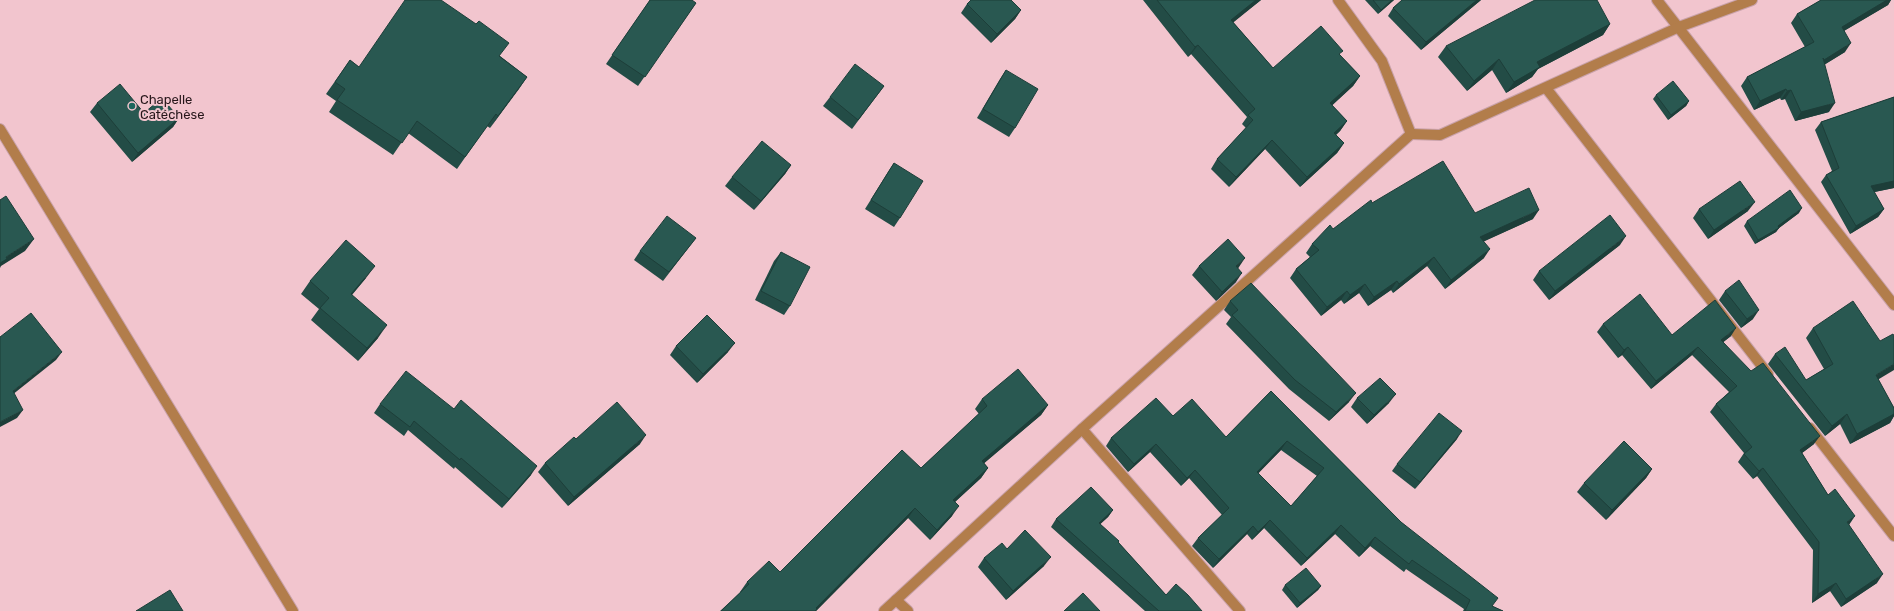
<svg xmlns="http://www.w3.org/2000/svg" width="1894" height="611" font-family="Rubik,sans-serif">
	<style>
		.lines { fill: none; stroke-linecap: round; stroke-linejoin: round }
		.minor-casing { stroke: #c9a2aa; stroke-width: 12 }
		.minor { stroke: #b27d4b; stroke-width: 10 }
		.wall { fill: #234c46; fill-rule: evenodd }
		.shaded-wall { fill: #1d3e39 }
		.building { fill: #295851; stroke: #1d3e39; fill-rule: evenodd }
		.poi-dot { fill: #1b655c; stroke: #f2c5ce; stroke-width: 1.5 }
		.labels { text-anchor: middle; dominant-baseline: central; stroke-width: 4; stroke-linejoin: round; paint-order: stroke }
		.poi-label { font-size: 13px; fill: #26161a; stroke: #f2c5ce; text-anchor: start }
	</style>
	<rect width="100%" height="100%" fill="#f2c5ce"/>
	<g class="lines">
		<g class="minor-casing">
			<g id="minor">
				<path d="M1657,0L1894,305"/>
				<path d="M1546,88L1768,374"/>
				<path d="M0,129L293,611"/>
				<path d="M1411,134L1440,135L1679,27L1752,0"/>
				<path d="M1810,428L1894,536"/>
				<path d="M1082,429L1240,611"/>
				<path d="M896,600L908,611"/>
				<path d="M884,611L1082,429L1411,134L1382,61L1338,0"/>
			</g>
		</g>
		<use href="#minor" class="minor"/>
	</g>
	<g class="wall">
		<path d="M650,0L696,3L638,86L606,64Z"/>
		<path d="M1143,0H1261L1233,22L1273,68L1340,55L1360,76L1353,86L1332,105L1347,121L1340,131L1336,135L1344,143L1337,153L1300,187L1265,149L1229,187L1211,169L1217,159L1246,128L1242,124L1247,117L1191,54L1188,57Z"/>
		<path d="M1365,0H1394L1378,14Z"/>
		<path d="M1402,0H1481L1421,50L1388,16L1393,8Z"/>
		<path d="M1821,0H1891L1888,5L1844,31L1845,52L1824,65L1829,112L1795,121L1785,99L1781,100L1780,98L1754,110L1741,86L1747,77L1805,47L1791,23L1797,14Z"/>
		<path d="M967,4L1021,10L1015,19L991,43L961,13Z"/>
		<path d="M1610,24L1603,35L1538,69L1532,77L1506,93L1492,70L1467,91L1438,57L1446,46Z"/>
		<path d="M500,56L527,77L490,128L487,126L457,169L408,133L393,155L329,112L336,101L326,94L350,60L359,67Z"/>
		<path d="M1006,70L1015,128L1009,137L977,118L1000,79Z"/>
		<path d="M884,86L852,129L823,106L830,97Z"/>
		<path d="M1656,95L1689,101L1686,106L1668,120L1653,99Z"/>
		<path d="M1894,97V188L1874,192L1884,209L1878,217L1850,234L1821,182L1826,175L1832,171L1815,130L1821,122Z"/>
		<path d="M97,103L144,113L179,118L173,127L132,162L90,112Z"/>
		<path d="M894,163L900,218L894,227L865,209L888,172Z"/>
		<path d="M791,165L785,174L754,210L725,186L732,177Z"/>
		<path d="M1372,203L1475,213L1533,219L1484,241V258L1445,289L1427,266L1393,293L1391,290L1368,306L1359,293L1344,304L1341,300L1321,316L1290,278L1296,269L1310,257L1306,253L1312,244Z"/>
		<path d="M1699,209L1748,211L1708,239L1693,218Z"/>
		<path d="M1799,213L1779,228L1776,232L1755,244L1744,226L1747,221Z"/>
		<path d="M696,238L663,281L634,260L640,251Z"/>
		<path d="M1620,245L1549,300L1533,280L1539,271Z"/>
		<path d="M781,252L790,306L784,315L755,300L774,261Z"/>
		<path d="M1199,266L1239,267L1238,268L1236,282L1216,301L1192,275Z"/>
		<path d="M366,278L352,295L378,338L358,361L311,320L319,309L301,294L310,281Z"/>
		<path d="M1725,291L1753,319L1741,328L1719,300Z"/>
		<path d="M1230,301L1349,402L1329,421L1289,389L1226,324L1231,317L1224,310Z"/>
		<path d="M1603,324L1672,335L1731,336L1723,342L1814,444L1802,453L1828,495L1849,525L1877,583L1841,607L1830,591L1812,603L1813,550L1757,476L1753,479L1738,462L1744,453L1710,412L1716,404L1729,392L1692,355L1651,389L1622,355L1618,358L1597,332Z"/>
		<path d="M1813,328L1878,379L1894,408V416L1890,423L1850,444L1840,424L1825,436L1768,364L1775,354L1806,380L1824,369L1806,338Z"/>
		<path d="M676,346L728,352L697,383L670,355Z"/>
		<path d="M1271,391L1401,522L1492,606L1503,611H1463L1464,609L1406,569L1404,572L1370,546L1359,557L1335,534L1301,566L1264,528L1252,540L1247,534L1213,568L1192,546L1198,538L1222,515L1189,478L1181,486L1150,452L1128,472L1106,446L1111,438L1173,416L1226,437ZM1281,450L1317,476L1291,506L1258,473Z"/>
		<path d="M1357,398L1389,403L1367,424L1351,407Z"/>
		<path d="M982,399L1048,405L1041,415L984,463L988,468L981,478L955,502L952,516L930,540L908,518L816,611H720L740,593V592L747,582L780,572L921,468L979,414L975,409Z"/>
		<path d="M380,404L531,475L502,508L455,467L454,469L408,430L404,436L374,413Z"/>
		<path d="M576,439L640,444L568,506L538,472L545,463Z"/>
		<path d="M1457,439L1415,489L1392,471L1397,464Z"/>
		<path d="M1652,469L1646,478L1606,520L1577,492L1584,483Z"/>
		<path d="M1113,510L1108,517L1100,524L1118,542L1166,595L1202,611H1145L1051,527L1056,519Z"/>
		<path d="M1007,549L1044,566L1006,600L978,567L984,558Z"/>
		<path d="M1285,585L1321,586L1318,590L1297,608L1282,590Z"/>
	</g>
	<g class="shaded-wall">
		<path d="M1256,0H1261L1224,30L1231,20Z"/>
		<path d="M1392,0H1394L1378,14L1381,10Z"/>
		<path d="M1477,0H1481L1421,50L1426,42Z"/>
		<path d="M1887,0H1891L1888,5L1835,36L1842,27Z"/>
		<path d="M1021,10L1015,19L991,43L997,34Z"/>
		<path d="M1610,24L1603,35L1538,69L1532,77L1506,93L1514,82L1537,62Z"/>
		<path d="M1851,43L1845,52L1817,69L1824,60Z"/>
		<path d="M1198,45L1191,54L1188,57L1195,47Z"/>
		<path d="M1499,59L1492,70L1467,91L1474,81Z"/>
		<path d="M1360,76L1353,86L1324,113L1330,103Z"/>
		<path d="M527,77L519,89L490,128L498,116Z"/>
		<path d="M1786,89L1780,98L1754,110L1760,101Z"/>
		<path d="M1791,90L1785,99L1781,100L1787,91Z"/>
		<path d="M1689,101L1686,106L1668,120L1671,115Z"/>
		<path d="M1835,103L1829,112L1795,121L1801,112Z"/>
		<path d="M179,118L173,127L132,162L138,153Z"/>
		<path d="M1347,121L1340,131L1327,143L1334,133Z"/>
		<path d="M1272,140L1265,149L1229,187L1236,177Z"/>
		<path d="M1344,143L1337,153L1300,187L1307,177Z"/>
		<path d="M791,165L785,174L754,210L761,201Z"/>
		<path d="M1894,181V188L1865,194L1871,186Z"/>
		<path d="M1755,202L1748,211L1708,239L1714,230Z"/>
		<path d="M1802,208L1799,213L1779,228L1776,232L1755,244L1758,240Z"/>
		<path d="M1884,209L1878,217L1850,234L1856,226Z"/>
		<path d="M1539,210L1533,219L1474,246L1480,237Z"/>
		<path d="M1626,236L1620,245L1549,300L1555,291Z"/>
		<path d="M34,239L25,251L1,266L0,268V263L6,257Z"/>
		<path d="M1490,249L1484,258L1445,289L1451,280Z"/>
		<path d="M1434,257L1427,266L1393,293L1399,284Z"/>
		<path d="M1245,258L1239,267L1230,275L1236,266Z"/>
		<path d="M375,266L366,278L342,306L351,294Z"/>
		<path d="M1242,273L1236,282L1216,301L1222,292Z"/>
		<path d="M1397,281L1391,290L1368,306L1374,297Z"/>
		<path d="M1365,284L1359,293L1344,304L1350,295Z"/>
		<path d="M1347,291L1341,300L1321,316L1327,307Z"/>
		<path d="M1759,310L1753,319L1741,328L1747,319Z"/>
		<path d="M387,325L378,338L358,361L367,348Z"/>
		<path d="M1736,328L1731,336L1716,348L1721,340Z"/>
		<path d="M735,343L728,352L697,383L703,374Z"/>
		<path d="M1628,347L1622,355L1618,358L1624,350Z"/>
		<path d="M1698,347L1692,355L1651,389L1656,381Z"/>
		<path d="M62,352L56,360L7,399L13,391Z"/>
		<path d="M1894,364V370L1869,385L1876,375Z"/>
		<path d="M1356,393L1349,402L1329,421L1336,412Z"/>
		<path d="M1396,394L1389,403L1367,424L1374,415Z"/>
		<path d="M1048,405L1041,415L975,471L982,461Z"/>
		<path d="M23,410L17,418L0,427V422Z"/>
		<path d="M1847,414L1840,424L1825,436L1832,426Z"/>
		<path d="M1894,414V416L1890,423L1850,444L1857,434Z"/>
		<path d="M1462,431L1457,439L1415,489L1420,482Z"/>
		<path d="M646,435L640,444L568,506L574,497Z"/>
		<path d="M1820,436L1814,444L1794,459L1800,450Z"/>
		<path d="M1287,441L1281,450L1251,481L1257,472Z"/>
		<path d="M1156,444L1150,452L1128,472L1134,464Z"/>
		<path d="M537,466L531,475L502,508L509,499Z"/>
		<path d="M988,468L981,478L946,510L953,500Z"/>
		<path d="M1763,468L1757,476L1753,479L1759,471Z"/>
		<path d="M1652,469L1646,478L1606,520L1612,510Z"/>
		<path d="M1195,470L1189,478L1181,486L1187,478Z"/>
		<path d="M959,506L952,516L930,540L937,530Z"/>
		<path d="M915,508L908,518L816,611H814L816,608Z"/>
		<path d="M1113,510L1108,517L1094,530L1099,523Z"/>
		<path d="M1855,516L1849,525L1847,522Z"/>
		<path d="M1270,520L1264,528L1252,540L1258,532Z"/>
		<path d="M1341,525L1335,534L1301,566L1307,558Z"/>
		<path d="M1253,526L1247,534L1213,568L1219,559Z"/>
		<path d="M1375,537L1370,546L1359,557L1365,548Z"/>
		<path d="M1051,557L1044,566L1006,600L1013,591Z"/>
		<path d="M1883,574L1877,583L1841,607L1846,599Z"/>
		<path d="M1836,583L1830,591L1812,603L1818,594Z"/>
		<path d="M1321,586L1318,590L1297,608L1300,603Z"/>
	</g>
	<g class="building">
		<path d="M405,0H441L476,24L479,21L509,43L499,56L527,77L498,116L496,114L465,157L417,121L402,143L337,100L345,89L335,82L350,60L359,67Z"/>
		<path d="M650,0H692L696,3L645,77L612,55Z"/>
		<path d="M971,0H1011L1021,10L997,34L967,4Z"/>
		<path d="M1157,0H1256L1231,20L1273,68L1321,26L1343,51L1339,54L1360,76L1330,103L1347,121L1334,133L1344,143L1307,177L1272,140L1236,177L1217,159L1253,120L1248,115L1255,109L1198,45L1195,47Z"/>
		<path d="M1373,0H1392L1381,10Z"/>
		<path d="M1402,0H1477L1426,42L1393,8Z"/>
		<path d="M1535,0H1597L1610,24L1537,62L1540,67L1514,82L1499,59L1474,81L1446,46Z"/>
		<path d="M1821,0H1887L1842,27L1851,43L1824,60L1823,58L1835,103L1801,112L1791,90L1787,91L1786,89L1760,101L1747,77L1814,42L1797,14Z"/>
		<path d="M855,64L884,86L858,120L830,97Z"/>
		<path d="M1006,70L1038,89L1015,128L983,109Z"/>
		<path d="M1673,81L1689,101L1671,115L1656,95Z"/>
		<path d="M120,84L144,113L162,98L179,118L138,153L97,103Z"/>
		<path d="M1894,97V181L1871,186L1884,209L1856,226L1826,175L1839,168L1821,122Z"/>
		<path d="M762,141L791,165L761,201L732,177Z"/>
		<path d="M1443,161L1475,213L1529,188L1539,210L1480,237L1490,249L1451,280L1434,257L1399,284L1397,281L1374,297L1365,284L1350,295L1347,291L1327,307L1296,269L1319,250L1312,244L1330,225L1333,229L1371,200L1372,203Z"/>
		<path d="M894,163L923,181L900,218L871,200Z"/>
		<path d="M1740,181L1755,202L1714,230L1699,209Z"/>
		<path d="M1790,190L1802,208L1778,226L1779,228L1758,240L1747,221Z"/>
		<path d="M6,196L34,239L6,257L7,259L0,263V200Z"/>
		<path d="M1610,215L1626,236L1555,291L1539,271Z"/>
		<path d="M667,216L696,238L669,272L640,251Z"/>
		<path d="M1228,239L1245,258L1236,266L1242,273L1222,292L1199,266Z"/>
		<path d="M346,240L375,266L351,294L387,325L367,348L320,308L329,298L310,281Z"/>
		<path d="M781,252L810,267L790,306L761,291Z"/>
		<path d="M1739,280L1759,310L1747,319L1725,291Z"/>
		<path d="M1251,283L1356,393L1336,412L1295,380L1232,315L1238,310L1230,301Z"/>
		<path d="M1640,294L1672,335L1715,300L1736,328L1721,340L1751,371L1763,363L1820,436L1800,450L1828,495L1835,489L1855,516L1847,522L1883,574L1846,599L1836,583L1818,594L1819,542L1763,468L1759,471L1744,454L1752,447L1716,404L1737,386L1698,347L1656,381L1628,347L1624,350L1603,324Z"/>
		<path d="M1853,301L1880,341L1893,334L1894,336V364L1876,375L1894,408V414L1857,434L1847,414L1832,426L1775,354L1785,347L1806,380L1833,364L1813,328Z"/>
		<path d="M31,313L62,352L13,391L23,410L0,422V337Z"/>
		<path d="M707,315L735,343L703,374L676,346Z"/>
		<path d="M1018,369L1048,405L982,461L988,468L953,500L959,506L937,530L915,508L816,608L817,609L815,611H721L749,584L747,582L769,561L780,572L902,450L921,468L987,406L982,399Z"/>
		<path d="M406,371L454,409L461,400L537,466L509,499L461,458L460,460L414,421L410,427L380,404Z"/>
		<path d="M1380,378L1396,394L1374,415L1357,398Z"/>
		<path d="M1271,391L1401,522L1498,598L1492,606L1503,611H1465L1470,600L1412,560L1409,564L1375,537L1365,548L1341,525L1307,558L1270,520L1258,532L1253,526L1219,559L1198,538L1229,508L1195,470L1187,478L1156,444L1134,464L1111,438L1156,398L1173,416L1192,399L1226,437ZM1287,441L1324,468L1291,506L1257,472Z"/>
		<path d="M617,402L646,435L574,497L545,463L574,437L576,439Z"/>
		<path d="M1439,413L1462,431L1420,482L1397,464Z"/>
		<path d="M1624,441L1652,469L1612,510L1584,483Z"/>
		<path d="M1091,487L1113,510L1099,523L1119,541L1118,542L1166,595L1176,584L1188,595L1202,611H1159L1056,519Z"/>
		<path d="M1025,530L1051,557L1013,591L984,558L1002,543L1007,549Z"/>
		<path d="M1306,568L1321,586L1300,603L1285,585Z"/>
		<path d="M170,590L183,611H136Z"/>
		<path d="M1083,593L1100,611H1064Z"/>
	</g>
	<circle class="poi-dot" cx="132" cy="106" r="4"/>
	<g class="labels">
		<g class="poi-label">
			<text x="140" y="99">Chapelle<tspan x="140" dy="15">Catéchèse</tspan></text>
		</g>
	</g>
</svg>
